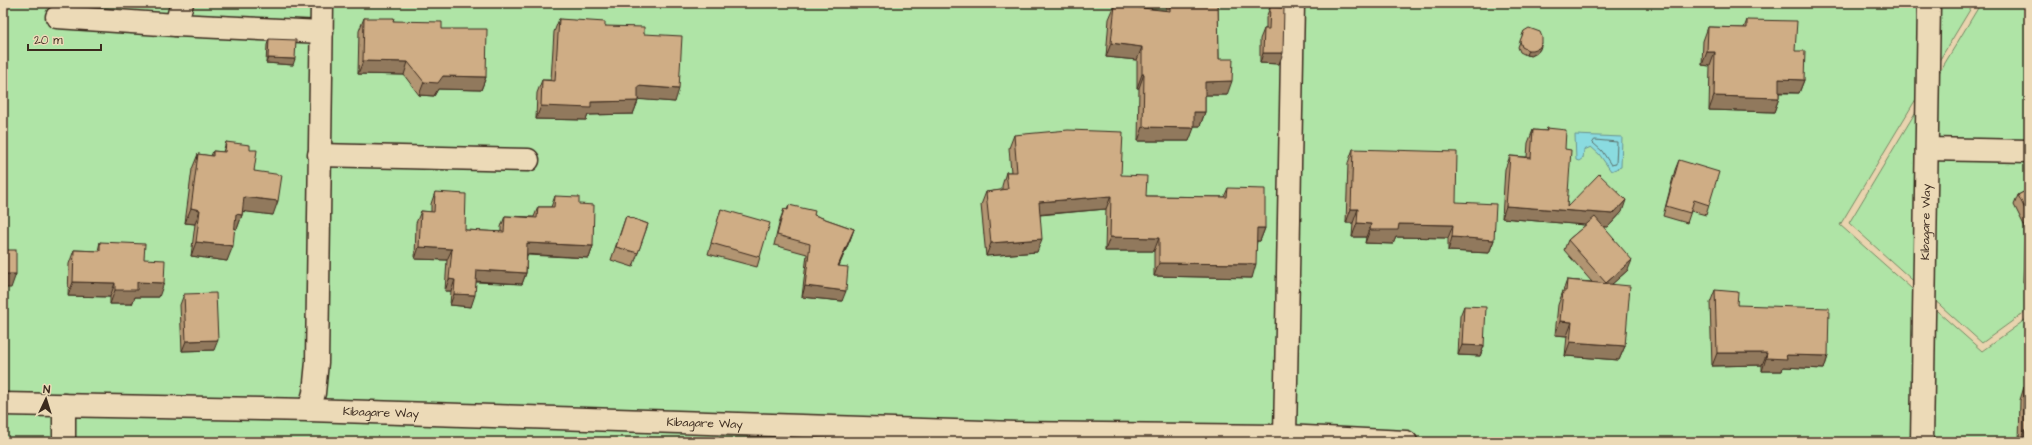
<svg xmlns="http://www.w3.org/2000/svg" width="2032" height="445" font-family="'Architects Daughter',sans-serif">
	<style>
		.green { fill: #afe4a6; stroke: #758762 }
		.water { fill: #8adbe0; stroke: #6a9492 }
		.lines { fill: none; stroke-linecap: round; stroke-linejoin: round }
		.shore { stroke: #5b716c; stroke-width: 1 }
		.minor-casing { stroke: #3b2a1e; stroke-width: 25 }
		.minor { stroke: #ecdab7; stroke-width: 22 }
		.wall { fill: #b29572; stroke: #3b2a1e }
		.shaded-wall { fill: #91795d; stroke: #3b2a1e }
		.building { fill: #cfad85; stroke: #3b2a1e }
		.labels { text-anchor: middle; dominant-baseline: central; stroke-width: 4; stroke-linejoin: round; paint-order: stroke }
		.street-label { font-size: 12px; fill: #3b2a1e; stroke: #ecdab7 }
	</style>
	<rect width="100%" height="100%" fill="#e9d4af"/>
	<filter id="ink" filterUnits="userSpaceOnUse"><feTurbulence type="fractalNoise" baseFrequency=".025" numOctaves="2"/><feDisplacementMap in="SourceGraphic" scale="8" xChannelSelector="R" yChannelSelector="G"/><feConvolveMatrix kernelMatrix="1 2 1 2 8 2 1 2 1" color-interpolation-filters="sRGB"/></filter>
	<g filter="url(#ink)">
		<g class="green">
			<path d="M3,3H1974L1840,225L1982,351L2029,317V442H3Z"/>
			<path d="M1981,3H2029V309L1982,343L1849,223Z"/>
		</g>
		<path class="water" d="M1575,135L1622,137L1621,167L1611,171L1599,154L1591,147L1584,150L1583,158L1579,161L1576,160Z"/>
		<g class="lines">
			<path class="shore" d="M1595,140L1617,142L1616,164L1611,165L1602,151L1593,143Z"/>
			<g class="minor-casing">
				<g id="minor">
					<path d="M57,17L176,25L322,32"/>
					<path d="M176,25L182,3"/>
					<path d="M1927,149L2029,151"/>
					<path d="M319,155L528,160"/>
					<path id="s1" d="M3,404L309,410L1015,433L1285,436L1406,442"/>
					<path d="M64,405V442"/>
					<path d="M309,410L314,393L317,362L322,3"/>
					<path d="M1285,436L1293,3"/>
					<path id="s2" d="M1922,442L1929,3"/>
				</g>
			</g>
			<use href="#minor" class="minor"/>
		</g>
		<g class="wall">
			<path d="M1166,3H1218L1219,59L1227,95H1205V112L1200,126H1194L1189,141H1138L1139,88H1137V60L1106,57L1109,19L1115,5L1166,10Z"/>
			<path d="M1472,3H1482L1474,7Z"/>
			<path d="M1270,7L1279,64L1260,63V39L1264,29H1266V18Z"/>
			<path d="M364,18L393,21L442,29L486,77L481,90L438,89L434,96L419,95L404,75L358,74L359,31Z"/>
			<path d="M559,19L605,26L644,34L675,102L638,99V101L633,114L588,115L586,120L536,119L537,93L542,80H551L554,32Z"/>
			<path d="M1747,20L1795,51L1804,80L1799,93H1779V98L1774,112L1709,110L1710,66L1702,65L1703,41L1708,27L1744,28Z"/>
			<path d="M1524,31L1540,49L1537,53L1531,56L1526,55L1520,52L1518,47Z"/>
			<path d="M269,39L293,65L266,63L267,45Z"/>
			<path d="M1547,128L1565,149L1567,207L1622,212L1608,227L1603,226L1628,270L1612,284L1625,346L1619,360L1565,356L1567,336L1555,335L1558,305L1567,280L1592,282L1564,250L1568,240L1586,225L1502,218L1505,169L1510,156L1527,157L1528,143L1533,130L1546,131Z"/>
			<path d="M1014,135L1121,175L1146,196L1224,197L1228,188L1265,228L1260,241H1257L1252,278L1154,276V251H1105L1106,209L1040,215L1037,252L986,256L981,205L986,192L1002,190V186L1006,172H1011L1009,148Z"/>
			<path d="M226,142L250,150L254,171L273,215L243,211L242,215L237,229L235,228L227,261L191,256L195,224L185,223L192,169L198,154L211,156L213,151L223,152Z"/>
			<path d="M1353,149L1456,202L1494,240L1489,253L1448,251V238L1396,237L1393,244L1365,243L1366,237H1352L1353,223H1346L1348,163Z"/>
			<path d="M1679,160L1709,205L1706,215L1691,211L1687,223L1663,216L1675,170Z"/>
			<path d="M2029,189V286L2023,282L2025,227L2014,205L2018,195Z"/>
			<path d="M435,192L465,230L501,232V227L505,216L534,217L538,207H551L555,196L579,204L593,246L589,258L527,255L526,273L522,284L476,282L471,307L450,305L451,291H445L447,260L415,259L416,223L421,211L431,212V204Z"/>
			<path d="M789,205L814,215L854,229L850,240L839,266L842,301L802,297L807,254L774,245L780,220L784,209L787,210Z"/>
			<path d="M721,209L760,257L757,267L708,254L718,220Z"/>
			<path d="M626,216L648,224L633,267L611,260Z"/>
			<path d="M100,242L144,259L159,297H135L132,304H110V297L68,296L69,264L74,250L98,251Z"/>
			<path d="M1715,290L1737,305L1828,356L1824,369L1783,367L1782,371H1762V365L1712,366L1710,303Z"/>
			<path d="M184,294L214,350L182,351L180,305Z"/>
			<path d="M1464,306L1484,346L1480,356L1458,355L1460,316Z"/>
			<path d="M2024,387L2029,442H2019L2020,400Z"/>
		</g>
		<g class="shaded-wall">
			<path d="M1475,3H1482L1474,7Z"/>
			<path d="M1111,43L1142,47L1137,60L1106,57Z"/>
			<path d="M1542,43L1540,49L1537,53L1531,56L1526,55L1528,50Z"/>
			<path d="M1707,52H1715L1710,66L1702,65Z"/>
			<path d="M1263,53H1283L1279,64L1260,63Z"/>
			<path d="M268,58L295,59L293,65L266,63Z"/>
			<path d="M363,61L408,62L404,75L358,74Z"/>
			<path d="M1142,74H1144L1139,88H1137Z"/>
			<path d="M443,76L486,77L481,90L438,89L434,96L419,95L424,82Z"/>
			<path d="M1779,79L1804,80L1799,93L1774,92Z"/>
			<path d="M1232,81L1227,95H1200L1205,82Z"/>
			<path d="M638,86L679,89L675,102L633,99Z"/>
			<path d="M1714,96L1779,98L1774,112L1709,110Z"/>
			<path d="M638,101L633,114L588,115L586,120L536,119L541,106L591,102Z"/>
			<path d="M1194,112H1205L1200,126H1189Z"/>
			<path d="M1143,127L1194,128L1189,141H1138Z"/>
			<path d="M1111,196L1106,209L1034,215L1039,202Z"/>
			<path d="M244,197L278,201L273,215L239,211Z"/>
			<path d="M1626,200L1622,212L1608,227L1502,218L1506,206L1613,214Z"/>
			<path d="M191,208L200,210L195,224L185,223Z"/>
			<path d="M1351,209H1358L1353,223H1346Z"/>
			<path d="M236,214L242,215L237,229L231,228Z"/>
			<path d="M1357,223L1371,224L1366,237H1352Z"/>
			<path d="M1399,224L1453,225L1448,238L1396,237L1393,244L1365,243L1370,230Z"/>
			<path d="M1257,228H1265L1260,241H1252Z"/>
			<path d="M854,229L850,240L834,276L838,266Z"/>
			<path d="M1110,237L1159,238L1154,251H1105Z"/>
			<path d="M1452,237L1494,240L1489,253L1448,251Z"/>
			<path d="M1042,239L1037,252L986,256L991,243Z"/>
			<path d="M196,242L233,246L227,261L191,256Z"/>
			<path d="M527,243L593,246L589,258L523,254Z"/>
			<path d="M419,247L452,249L447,260L415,259Z"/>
			<path d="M1632,260L1628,270L1602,293L1606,283Z"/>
			<path d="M1159,263L1256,264L1252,278L1154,276Z"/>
			<path d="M477,270L526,273L522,284L473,281Z"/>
			<path d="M3,274H16L11,288H3Z"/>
			<path d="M449,279L455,280L451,291H445Z"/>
			<path d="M73,282L115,283L110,297L68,296Z"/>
			<path d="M137,282L164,283L159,297H135L132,304H110L115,290Z"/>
			<path d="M805,286L846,291L842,301L802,297Z"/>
			<path d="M454,294L475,295L471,307L450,305Z"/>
			<path d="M1560,321L1572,322L1567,336L1555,335Z"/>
			<path d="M218,340L214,350L182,351L186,341Z"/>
			<path d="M1570,342L1625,346L1619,360L1565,356Z"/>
			<path d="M1462,345L1484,346L1480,356L1458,355Z"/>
			<path d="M1717,353H1767L1762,365L1712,366Z"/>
			<path d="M1786,355L1828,356L1824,369L1783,367L1782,371H1762L1766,358Z"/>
			<path d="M2024,430H2029V442H2020Z"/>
		</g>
		<g class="building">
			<path d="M1170,3H1218L1219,59H1233L1232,81L1205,82V112H1194V128L1143,127L1144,74H1142V47L1111,43L1115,5L1170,11Z"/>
			<path d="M1270,7L1284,8L1283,53H1263L1264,29H1269Z"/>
			<path d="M364,18H394L393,21L442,22V29H487L486,77L443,76L438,83L424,82L408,62L363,61Z"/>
			<path d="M559,19L605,22V26L644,27V34L682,36L679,89L638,86V101L591,102V108L541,106L542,80L555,81Z"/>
			<path d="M1747,20L1797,21L1795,51H1805L1804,80L1779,79V98L1714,96L1715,52H1707L1708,27L1747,28Z"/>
			<path d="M1529,28L1540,32L1542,37V43L1539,48L1533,50H1528L1522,47L1520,41L1524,31Z"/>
			<path d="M269,39L296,40L295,59L268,58Z"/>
			<path d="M1547,128L1566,130L1565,149L1571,150L1567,207L1599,174L1626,200L1613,214L1506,206L1510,156L1531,158L1533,130L1547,131Z"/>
			<path d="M1068,130L1123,132L1121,175L1147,176L1146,196L1227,197L1228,188L1265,189V228H1257L1256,264L1159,263V238L1110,237L1111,196L1039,202L1042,239L991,243L986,192L1008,189L1006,172H1017L1014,135Z"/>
			<path d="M226,142L250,145V150H257L254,171L282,175L278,201L244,197L242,215L236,214L233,246L196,242L200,210L191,208L198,154L213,156V151L225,152Z"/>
			<path d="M1353,149L1457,152L1456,202L1496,204L1494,240L1452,237L1453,225L1399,224L1398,230H1370L1371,224L1357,223L1358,209H1351Z"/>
			<path d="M1679,160L1719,172L1709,205L1694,200L1690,213L1666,206Z"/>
			<path d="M2029,189V273L2026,271L2029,217L2018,195Z"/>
			<path d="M435,192L466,194L465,230L504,232L505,216L537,218L538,207H554L555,196L579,197V204L594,205L593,246L527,243L526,273L477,270L475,295L454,294L455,280L449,279L452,249L419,247L421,211L434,212Z"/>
			<path d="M789,205L815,211L814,215L854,229L838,266L848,267L846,291L805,286L810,244L777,235L784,209L788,210Z"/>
			<path d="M721,209L770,223L760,257L711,243Z"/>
			<path d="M626,216L648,224L638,253L616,247Z"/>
			<path d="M1595,217L1632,260L1606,283L1568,240Z"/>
			<path d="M100,242L145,244L144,259L165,260L164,283L137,282V290H115V283L73,282L74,250L100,251Z"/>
			<rect x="3" y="250" width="13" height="24"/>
			<path d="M1567,280L1630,286L1625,346L1570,342L1572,322L1560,321L1563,291H1566Z"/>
			<path d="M1715,290L1738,292L1737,305L1829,308L1828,356L1786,355L1787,359L1766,358L1767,353H1717Z"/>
			<path d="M216,293L218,340L186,341L184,294Z"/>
			<path d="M1464,306L1486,307L1484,346L1462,345Z"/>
			<rect x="2024" y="387" width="5" height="43"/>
		</g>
	</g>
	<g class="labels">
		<g class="street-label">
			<text stroke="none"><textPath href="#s2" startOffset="220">Kibagare Way</textPath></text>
			<text stroke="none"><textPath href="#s1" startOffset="378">Kibagare Way</textPath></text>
			<text stroke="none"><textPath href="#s1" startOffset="702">Kibagare Way</textPath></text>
		</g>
	</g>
	<rect width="2032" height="445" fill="none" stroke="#ecdab7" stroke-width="16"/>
	<rect x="8" y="8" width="2016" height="429" fill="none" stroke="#3b2a1e" stroke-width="1.5" filter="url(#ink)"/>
	<g transform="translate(46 399) rotate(4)" stroke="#ecdab7" stroke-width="3" paint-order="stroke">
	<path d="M0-3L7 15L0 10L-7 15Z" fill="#3b2a1e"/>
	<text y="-6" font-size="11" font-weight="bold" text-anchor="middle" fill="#3b2a1e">N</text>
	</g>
	<path d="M28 44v6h73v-6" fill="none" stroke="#3b2a1e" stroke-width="2"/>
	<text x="34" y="44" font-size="12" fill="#3b2a1e" stroke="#ecdab7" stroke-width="3" paint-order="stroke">20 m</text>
</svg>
